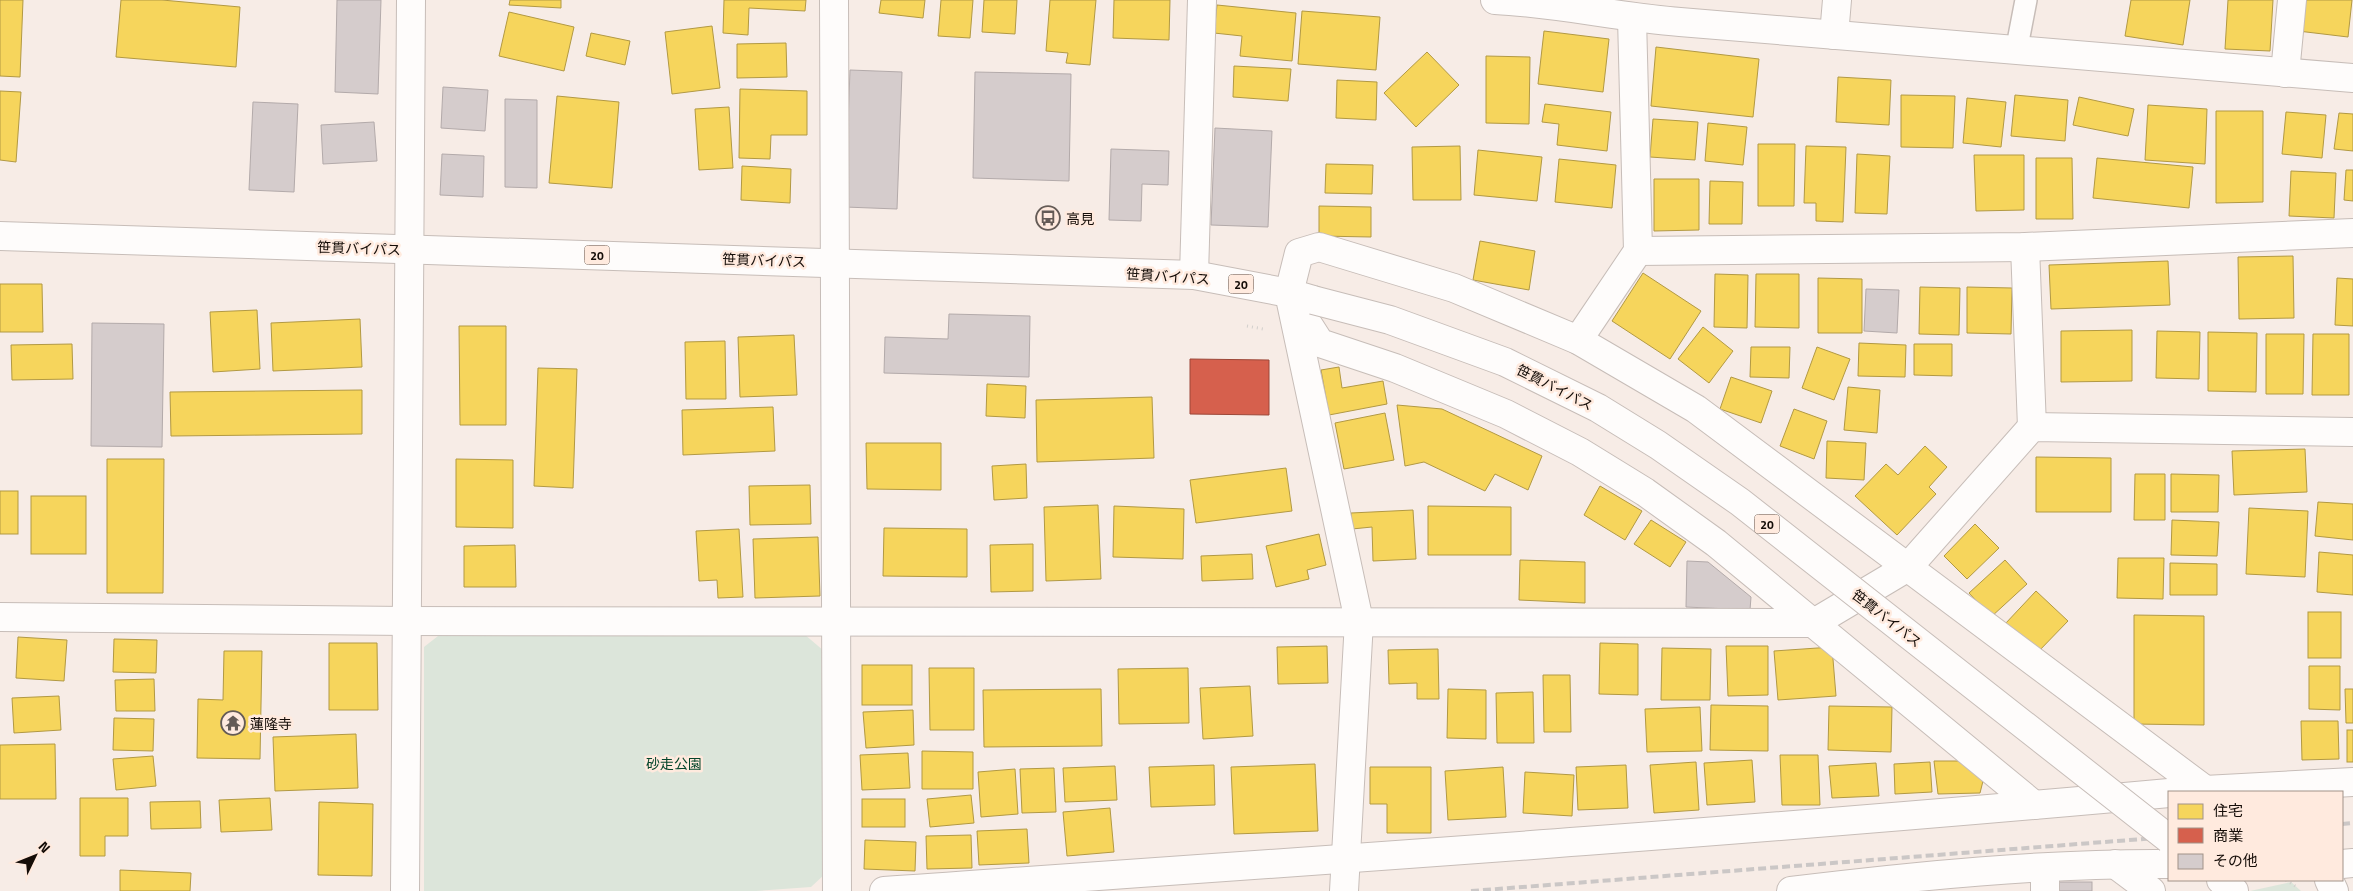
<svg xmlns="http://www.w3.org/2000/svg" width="2353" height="891" font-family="'Titillium Web','Noto Sans JP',sans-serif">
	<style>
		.green { fill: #dce5da }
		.homes { fill: #f6d55c; stroke: #b29943 }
		.shops { fill: #d6604d; stroke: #9c4738 }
		.building { fill: #d5cccc; stroke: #b3aaaa }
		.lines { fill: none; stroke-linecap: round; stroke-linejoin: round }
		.lane-casing { stroke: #c7bdb8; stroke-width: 24 }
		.street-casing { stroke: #c7bdb8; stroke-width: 30 }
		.primary-casing { stroke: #c7bdb8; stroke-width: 30 }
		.path { stroke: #d2cfcc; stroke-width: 3; stroke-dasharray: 1 4; stroke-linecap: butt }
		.lane { stroke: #fefcfb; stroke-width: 21 }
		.street { stroke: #fefcfb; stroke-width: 28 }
		.primary { stroke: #fefcfb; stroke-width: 28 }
		.rail { stroke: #cbc7c6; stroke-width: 4; stroke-dasharray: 8 4; stroke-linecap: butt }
		.primary-bridge-casing { stroke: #c7bdb8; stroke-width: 30; stroke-linecap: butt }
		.primary-bridge { stroke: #fefcfb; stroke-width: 28 }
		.labels { text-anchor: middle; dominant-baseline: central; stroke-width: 5; stroke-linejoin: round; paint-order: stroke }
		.shield { fill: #ffeade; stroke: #5b4f48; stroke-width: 1 }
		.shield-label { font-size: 12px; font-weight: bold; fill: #150d08 }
		.poi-label { font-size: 14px; fill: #150d08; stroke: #ffeade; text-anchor: start }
		.street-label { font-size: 14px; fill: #150d08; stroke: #ffeade }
		.park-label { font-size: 14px; fill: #04452b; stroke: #ffeade }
	</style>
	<rect width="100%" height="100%" fill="#f7ece6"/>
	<g class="green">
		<path d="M804,634L824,651L825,874L811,887L756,891H424V647L438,636Z"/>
		<path d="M2291,882L2301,891H2250Z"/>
	</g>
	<g class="homes">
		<path d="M0,0H23L20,77L0,76Z"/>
		<path d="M121,0H162L240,7L236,67L116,57Z"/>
		<path d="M510,0H561V8L509,5Z"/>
		<path d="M724,0H806L805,11L749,8L748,35L723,33Z"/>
		<path d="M881,0H925L923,18L879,13Z"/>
		<path d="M941,0H973L970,38L938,36Z"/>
		<path d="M984,0H1017L1015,34L982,32Z"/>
		<path d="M1050,0H1096L1090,65L1066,63L1068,53L1046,51Z"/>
		<path d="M1114,0H1170L1169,40L1113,38Z"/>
		<path d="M2131,0H2190L2183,45L2125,36Z"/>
		<path d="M2228,0H2273L2270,51L2225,49Z"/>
		<path d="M2301,0H2352L2348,37L2298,31Z"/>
		<path d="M1217,5L1296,13L1292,61L1240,56L1242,36L1214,33Z"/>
		<path d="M1302,11L1380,17L1376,70L1298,64Z"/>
		<path d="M509,12L574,27L564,71L499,56Z"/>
		<path d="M712,26L720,88L672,94L665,32Z"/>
		<path d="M1544,31L1609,39L1603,92L1538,84Z"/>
		<path d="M591,33L630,41L625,65L586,56Z"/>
		<path d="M786,43L787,77L737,78V44Z"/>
		<path d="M1656,47L1759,59L1753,117L1651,106Z"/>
		<path d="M1427,52L1459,85L1416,127L1384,93Z"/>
		<path d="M1486,56L1530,57L1529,124L1486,123Z"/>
		<path d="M1234,66L1291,69L1288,101L1233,97Z"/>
		<path d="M1838,77L1891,80L1889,125L1836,122Z"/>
		<path d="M1337,80L1377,82L1376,120L1336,118Z"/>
		<path d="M740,89L807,91V135H771L770,159L739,158Z"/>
		<path d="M0,91L21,92L16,162L0,160Z"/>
		<path d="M1901,95L1955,96L1953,148L1901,147Z"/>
		<path d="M2015,95L2068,100L2065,141L2011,136Z"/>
		<path d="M557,96L619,102L612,188L549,183Z"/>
		<path d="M2079,97L2134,109L2128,136L2073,125Z"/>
		<path d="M1967,98L2006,102L2001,147L1963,143Z"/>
		<path d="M1545,104L1611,112L1607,151L1557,145L1559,124L1542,122Z"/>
		<path d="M2148,105L2207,109L2205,164L2145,160Z"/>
		<path d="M729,107L733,168L699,170L695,109Z"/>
		<path d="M2216,111H2263V202L2216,203Z"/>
		<path d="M2286,112L2326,115L2322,158L2282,154Z"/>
		<path d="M2339,113L2353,114V151L2334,149Z"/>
		<path d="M1653,119L1698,122L1695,160L1650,157Z"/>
		<path d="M1708,123L1747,127L1743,165L1705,161Z"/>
		<path d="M1758,144H1795L1794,206H1758Z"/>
		<path d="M1460,146L1461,200H1413L1412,147Z"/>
		<path d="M1806,146L1846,147L1843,222L1816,221V203H1804Z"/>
		<path d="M1478,150L1542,157L1537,201L1474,195Z"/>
		<path d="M1857,154L1890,156L1887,214L1855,213Z"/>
		<path d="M1974,155H2024V210L1976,211Z"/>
		<path d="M2036,158H2072L2073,219H2036Z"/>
		<path d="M2097,158L2193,167L2189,208L2093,198Z"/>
		<path d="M1559,159L1616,165L1612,208L1555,202Z"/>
		<path d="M1326,164L1373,165L1372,194L1325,193Z"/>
		<path d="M742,166L791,169L790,203L741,200Z"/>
		<path d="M2346,170H2353V201L2344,200Z"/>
		<path d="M2291,171L2336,173L2334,218L2289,216Z"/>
		<path d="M1654,179H1699V230L1654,231Z"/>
		<path d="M1710,181L1743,182L1742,224H1709Z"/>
		<path d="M1319,206L1371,207V237L1319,236Z"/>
		<path d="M1480,241L1535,251L1529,290L1473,280Z"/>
		<path d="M2293,256L2294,318L2239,319L2238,257Z"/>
		<path d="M2168,261L2170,305L2051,309L2049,265Z"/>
		<path d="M1643,273L1701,311L1670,359L1612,321Z"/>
		<path d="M1715,274L1748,275L1747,328L1714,327Z"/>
		<path d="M1756,274H1799V328L1755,327Z"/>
		<path d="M1818,278L1862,279V333H1818Z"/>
		<path d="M2337,278L2353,279V326L2335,325Z"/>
		<path d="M0,284H42L43,332H0Z"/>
		<path d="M1920,287L1960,288L1959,335L1919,334Z"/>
		<path d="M1967,287L2012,288L2011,334L1967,333Z"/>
		<path d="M257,310L260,369L213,372L210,312Z"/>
		<path d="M360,319L362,367L273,371L271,323Z"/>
		<path d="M459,326H506V425H460Z"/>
		<path d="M1703,327L1733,351L1709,383L1678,359Z"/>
		<path d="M2132,330V381L2061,382V331Z"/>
		<path d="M2157,331L2200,332L2199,379L2156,378Z"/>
		<path d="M2208,332L2257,333L2256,392L2208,391Z"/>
		<path d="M2266,334H2304L2303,394H2266Z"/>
		<path d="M2313,334H2349V395H2312Z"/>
		<path d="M794,335L797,395L740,397L738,337Z"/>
		<path d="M725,341L726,399H686L685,342Z"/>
		<path d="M1859,343L1906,345L1905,377L1858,376Z"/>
		<path d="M72,344L73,379L12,380L11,345Z"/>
		<path d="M1914,344H1952V376L1914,375Z"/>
		<path d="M1751,347H1790L1789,378L1750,377Z"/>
		<path d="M1817,347L1850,359L1834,400L1802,388Z"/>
		<path d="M1339,367L1342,388L1383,381L1387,404L1329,415L1321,370Z"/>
		<path d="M538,368L577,369L573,488L534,486Z"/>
		<path d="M1731,377L1772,391L1761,423L1720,409Z"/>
		<path d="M987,384L1026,386L1025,418L986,416Z"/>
		<path d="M1848,387L1880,390L1877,433L1844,430Z"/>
		<path d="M362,390V434L171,436L170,392Z"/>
		<path d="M1152,397L1154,458L1037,462L1036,400Z"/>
		<path d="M1397,405L1442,409L1542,456L1528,490L1495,474L1485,491L1424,462L1405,466Z"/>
		<path d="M773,407L775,451L683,455L682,410Z"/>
		<path d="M1794,409L1827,421L1814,459L1780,446Z"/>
		<path d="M1385,413L1394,460L1344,469L1335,423Z"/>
		<path d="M1827,441L1866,443L1864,480L1826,478Z"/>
		<path d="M866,443H941V490L867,489Z"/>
		<path d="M1925,446L1947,467L1929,487L1936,494L1897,535L1855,496L1886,464L1898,475Z"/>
		<path d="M2305,449L2307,492L2234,495L2232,451Z"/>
		<path d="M2036,457L2111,458V512H2036Z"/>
		<path d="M107,459H164L163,593H107Z"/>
		<path d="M456,459L513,460V528L456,527Z"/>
		<path d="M1026,464L1027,498L994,500L992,466Z"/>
		<path d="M1286,468L1292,511L1196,523L1190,480Z"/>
		<path d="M2135,474H2165V520H2134Z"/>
		<path d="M2171,474L2219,475L2218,512H2171Z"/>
		<path d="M810,485L811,524L750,525L749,486Z"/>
		<path d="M1600,486L1642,511L1625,540L1584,515Z"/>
		<rect x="0" y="491" width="18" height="43"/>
		<rect x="31" y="496" width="55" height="58"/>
		<path d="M2318,502L2353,504V540L2315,536Z"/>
		<path d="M1098,505L1101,579L1046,581L1044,507Z"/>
		<path d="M1114,506L1184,509L1183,559L1113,557Z"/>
		<path d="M1428,506L1511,507V555H1428Z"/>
		<path d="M2249,508L2308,511L2305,577L2246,574Z"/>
		<path d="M1413,510L1416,559L1373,561L1372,527L1352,529L1351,513Z"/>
		<path d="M1651,520L1686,542L1670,567L1634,544Z"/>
		<path d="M2172,520L2219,522L2217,556L2171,555Z"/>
		<path d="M1975,524L1999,548L1967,579L1944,556Z"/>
		<path d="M884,528L967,529V577L883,576Z"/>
		<path d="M739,529L743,597L718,598L717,580L699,581L696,531Z"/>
		<path d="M1319,534L1326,565L1307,570L1309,579L1276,587L1266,546Z"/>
		<path d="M818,537L820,596L755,598L753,539Z"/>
		<path d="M1033,544V591L991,592L990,545Z"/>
		<path d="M515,545L516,587H464V546Z"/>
		<path d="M2319,552L2353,555V595L2317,592Z"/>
		<path d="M1252,554L1253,579L1202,581L1201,556Z"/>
		<path d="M2118,558H2164L2163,599L2117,598Z"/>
		<path d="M1520,560L1585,562V603L1519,600Z"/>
		<path d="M2005,560L2027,584L1991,617L1969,593Z"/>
		<path d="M2170,563L2217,564V595H2170Z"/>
		<path d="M2036,591L2068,621L2036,654L2005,624Z"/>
		<rect x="2308" y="612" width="33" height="46"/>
		<path d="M2134,615L2204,616V725L2134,724Z"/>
		<path d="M18,637L67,640L64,681L16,678Z"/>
		<path d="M114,639L157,640L156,673L113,672Z"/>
		<path d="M329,643H377L378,710H329Z"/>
		<path d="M1600,643L1638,644V695L1599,694Z"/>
		<path d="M1327,646L1328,683L1278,684L1277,647Z"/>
		<path d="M1726,646H1768V695L1728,696Z"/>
		<path d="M1832,647L1836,696L1778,700L1774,651Z"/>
		<path d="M1662,648L1711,649L1710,700H1661Z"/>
		<path d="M1438,649L1439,699H1417V683L1389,684L1388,650Z"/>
		<path d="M224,651H262L260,759L197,758L198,699L223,700Z"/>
		<rect x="862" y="665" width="50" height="40"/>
		<path d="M2309,666H2340V710L2309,709Z"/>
		<path d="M929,668H974V730H930Z"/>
		<path d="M1188,668L1189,723L1119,724L1118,669Z"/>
		<path d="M1543,675H1570L1571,732H1544Z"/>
		<path d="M154,679L155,711H116L115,680Z"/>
		<path d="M1250,686L1253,736L1203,739L1200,688Z"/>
		<path d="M1101,689L1102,746L984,747L983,690Z"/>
		<path d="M1448,689L1486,690V739L1447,738Z"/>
		<path d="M2345,689H2353V723H2346Z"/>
		<path d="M1533,692L1534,743H1497L1496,693Z"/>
		<path d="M59,696L61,730L14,733L12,698Z"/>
		<path d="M1711,705L1768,706V751L1710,750Z"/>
		<path d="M1829,706L1892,707L1891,752L1828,750Z"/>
		<path d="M1700,707L1702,751L1647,752L1645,709Z"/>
		<path d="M913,710L914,745L866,748L863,712Z"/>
		<path d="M114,718L154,719L153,751L113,750Z"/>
		<path d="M2301,721H2338L2339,759L2302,760Z"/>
		<rect x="2347" y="730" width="6" height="32"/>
		<path d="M356,734L358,788L275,791L273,737Z"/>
		<path d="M55,744L56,799H0V745Z"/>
		<path d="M922,751L973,752V789H922Z"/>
		<path d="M908,753L910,788L862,790L860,755Z"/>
		<path d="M1780,755H1818L1820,805H1782Z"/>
		<path d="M153,756L156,786L116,790L113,759Z"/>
		<path d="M1752,760L1755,802L1707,805L1704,763Z"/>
		<path d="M1934,761H1959L1983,781L1980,793L1938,794Z"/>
		<path d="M1696,762L1699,810L1654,813L1650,765Z"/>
		<path d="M1930,762L1932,792L1895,794L1894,764Z"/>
		<path d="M1876,763L1879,796L1832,798L1829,766Z"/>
		<path d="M1315,764L1318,831L1234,834L1231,767Z"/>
		<path d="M1214,765L1215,805L1151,807L1149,767Z"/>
		<path d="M1626,765L1628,808L1578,810L1576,767Z"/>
		<path d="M1115,766L1117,800L1065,802L1063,768Z"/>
		<path d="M1370,767H1431V833H1387V804H1370Z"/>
		<path d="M1503,767L1506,817L1448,820L1445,771Z"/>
		<path d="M1054,768L1056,812L1022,813L1020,769Z"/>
		<path d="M1015,769L1018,814L981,817L978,772Z"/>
		<path d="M1525,772L1574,775L1572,816L1523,813Z"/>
		<path d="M971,795L974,823L930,827L927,799Z"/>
		<path d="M80,798H128V836H105V856H80Z"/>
		<path d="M270,798L272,830L221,832L219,800Z"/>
		<rect x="862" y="799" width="43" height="28"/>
		<path d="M200,801L201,828L151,829L150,802Z"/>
		<path d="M319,802L373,804L372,876L318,875Z"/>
		<path d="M1110,808L1114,852L1067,856L1063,812Z"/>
		<path d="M1027,829L1029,863L979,865L977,831Z"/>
		<path d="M971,835L972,868L927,869L926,836Z"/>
		<path d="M865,840L916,842L915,871L864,869Z"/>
		<path d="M120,870L191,873L190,891H120Z"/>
	</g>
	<path class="shops" d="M1190,359L1269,360V415L1190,414Z"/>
	<g class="building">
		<path d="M337,0H381L378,94L335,92Z"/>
		<path d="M850,70L902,72L897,209L845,207Z"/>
		<path d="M975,72L1071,74L1069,181L973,178Z"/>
		<path d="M443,87L488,90L485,131L441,128Z"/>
		<path d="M505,99L537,100V188L505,187Z"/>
		<path d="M253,102L298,104L294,192L249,190Z"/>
		<path d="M374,122L377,161L323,164L321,125Z"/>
		<path d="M1215,128L1272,131L1268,227L1211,225Z"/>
		<path d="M1111,149L1169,151L1168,185L1142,184L1141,221L1109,220Z"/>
		<path d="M442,154L484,156L483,197L440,195Z"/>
		<path d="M1866,289L1899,290L1897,333L1864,331Z"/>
		<path d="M949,314L1030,316L1029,377L884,373L885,337L948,339Z"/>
		<path d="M92,323L164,324L162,447L91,446Z"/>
		<path d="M1687,561L1708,562L1751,597L1750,610L1686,607Z"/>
		<rect x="2054" y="882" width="38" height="9"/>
	</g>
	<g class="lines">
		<g class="lane-casing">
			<path id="lane" d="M2016,52L2026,0"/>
		</g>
		<g class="street-casing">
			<g id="street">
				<path d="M834,0L837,891"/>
				<path d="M1495,0C1557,3 1618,17 1680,22C1904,41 2128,61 2353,78"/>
				<path d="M1834,35L1837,0"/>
				<path d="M2285,73L2292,0"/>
				<path d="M2025,247L2032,427"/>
				<path d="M1638,251L2025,247L2353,233"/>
				<path d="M1194,275L1202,0"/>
				<path d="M1297,307L1320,343L1395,368L1506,414L1580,452L1645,492L1716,543L2034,805"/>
				<path d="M1578,340L1638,251L1632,18"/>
				<path d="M0,617L406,621L1814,623L1908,567L2032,427L2353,432"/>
				<path d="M2186,791L2353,782"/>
				<path d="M2115,864L2151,891"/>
				<path d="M2342,864L2353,863"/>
				<path d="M2045,868V891"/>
				<path d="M2329,880L2334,891"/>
				<path d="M405,891L411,0"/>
				<path d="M884,891C1313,861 1742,832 2169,793"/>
				<path d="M1344,891L1359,621L1289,293L1299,253L1319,247L1454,288L1578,340L1696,409L2204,789"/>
				<path d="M1791,891C1915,876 2044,863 2169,864"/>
			</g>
		</g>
		<g class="primary-casing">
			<g id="primary">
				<path d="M0,236L1194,275L1289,293L1313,300"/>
				<path d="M2221,880L2234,891"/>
			</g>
		</g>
		<g class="path">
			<path d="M1247,326L1263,329"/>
			<path d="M2286,880L2298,888"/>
		</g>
		<use href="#lane" class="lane"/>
		<use href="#street" class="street"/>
		<use href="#primary" class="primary"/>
		<g class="rail">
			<path d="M2342,824L2353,823"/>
			<path d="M1471,891L2169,837"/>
		</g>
		<g class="primary-bridge-casing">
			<path id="primary-bridge" d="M1313,300L1390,320L1505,362L1598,408L1658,445L1740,502L2169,839"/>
		</g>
		<use href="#primary-bridge" class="primary-bridge"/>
	</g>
	<defs>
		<g id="bus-ring" transform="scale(1.25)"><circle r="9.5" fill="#ffeade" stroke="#645b56" stroke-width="1.5"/><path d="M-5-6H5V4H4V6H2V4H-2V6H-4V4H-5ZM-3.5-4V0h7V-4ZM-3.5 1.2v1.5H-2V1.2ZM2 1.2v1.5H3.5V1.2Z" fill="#645b56"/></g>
		<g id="temple-ring" transform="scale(1.25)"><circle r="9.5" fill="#ffeade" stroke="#645b56" stroke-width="1.5"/><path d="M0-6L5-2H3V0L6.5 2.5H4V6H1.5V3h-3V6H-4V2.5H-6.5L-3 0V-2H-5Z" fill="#645b56"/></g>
	</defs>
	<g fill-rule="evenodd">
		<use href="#bus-ring" x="1048" y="218"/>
		<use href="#temple-ring" x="233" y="723"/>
	</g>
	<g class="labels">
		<g class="shield">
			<rect x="584.5" y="245.5" width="25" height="19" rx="4"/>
			<rect x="1228.5" y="274.5" width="25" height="19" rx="4"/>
			<rect x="1754.5" y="514.5" width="25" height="19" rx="4"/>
		</g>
		<g class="shield-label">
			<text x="597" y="255">20</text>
			<text x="1241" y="284">20</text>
			<text x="1767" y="524">20</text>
		</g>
		<g class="poi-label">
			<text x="1066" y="218">高見</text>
			<text x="250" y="723">蓮隆寺</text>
		</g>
		<g class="street-label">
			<text transform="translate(359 248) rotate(2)">笹貫バイパス</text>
			<text transform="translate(764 260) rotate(2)">笹貫バイパス</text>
			<text transform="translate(1168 276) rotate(4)">笹貫バイパス</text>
			<text transform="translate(1555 387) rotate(27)">笹貫バイパス</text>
			<text transform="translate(1887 618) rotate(38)">笹貫バイパス</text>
		</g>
		<g class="park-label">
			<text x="674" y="763">砂走公園</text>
		</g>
	</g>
	<rect x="2168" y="791" width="175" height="90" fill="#ffeade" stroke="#a19288"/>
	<rect x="2178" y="804" width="25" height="15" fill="#f6d55c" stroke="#a19288"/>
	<text x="2213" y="816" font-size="15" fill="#150d08">住宅</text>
	<rect x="2178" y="828" width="25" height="15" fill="#d6604d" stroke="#a19288"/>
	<text x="2213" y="841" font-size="15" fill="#150d08">商業</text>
	<rect x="2178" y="854" width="25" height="15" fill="#d5cccc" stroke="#a19288"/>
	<text x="2213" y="866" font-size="15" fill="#150d08">その他</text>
	<g transform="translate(35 856) rotate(47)" stroke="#ffeade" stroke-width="4" paint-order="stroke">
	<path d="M0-4L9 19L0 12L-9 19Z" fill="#150d08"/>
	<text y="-8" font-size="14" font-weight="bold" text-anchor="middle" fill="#150d08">N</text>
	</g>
</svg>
